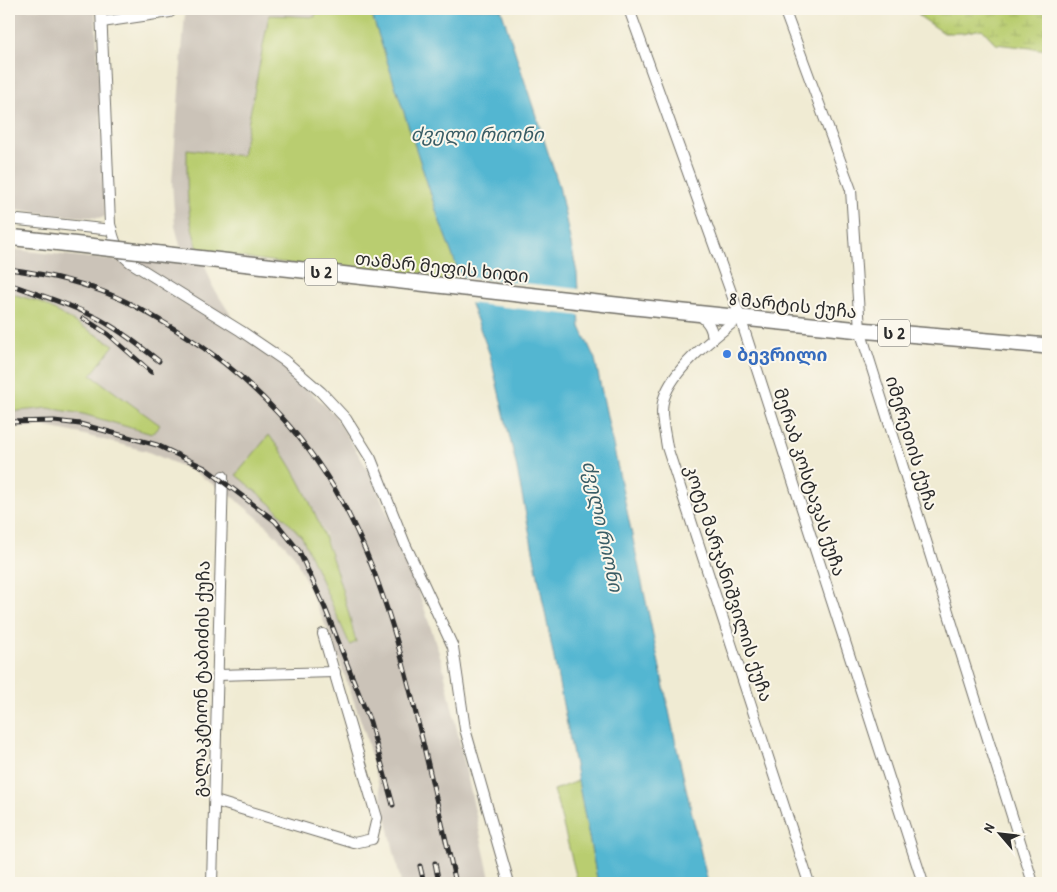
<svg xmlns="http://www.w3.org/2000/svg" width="1057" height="892" font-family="'Patrick Hand','Noto Sans Georgian',sans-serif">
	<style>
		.industrial { fill: #cbc3b8; fill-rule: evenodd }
		.grass { fill: #b9cd70; stroke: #727c4e }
		.wetland { fill: url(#wetland-marsh); stroke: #727c4e }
		.water { fill: #52b6d1; stroke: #3e707e }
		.pier { fill: #f0ebd3 }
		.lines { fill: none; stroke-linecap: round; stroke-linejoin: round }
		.minor-casing { stroke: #706e66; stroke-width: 12 }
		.highway-casing { stroke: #706e66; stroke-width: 18 }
		.minor { stroke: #fff; stroke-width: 10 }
		.highway { stroke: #fff; stroke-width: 15 }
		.rail-casing { stroke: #2b2b2b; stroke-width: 5 }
		.rail { stroke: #fbf7ec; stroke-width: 3; stroke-dasharray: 9; stroke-linecap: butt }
		.highway-bridge-casing { stroke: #706e66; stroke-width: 18; stroke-linecap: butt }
		.highway-bridge { stroke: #fff; stroke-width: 15 }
		.shop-dot { fill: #3f7fe0; stroke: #fbf7ec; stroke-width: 2 }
		.labels { text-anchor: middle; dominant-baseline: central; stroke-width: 4; stroke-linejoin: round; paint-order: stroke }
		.shield { fill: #fbf7ec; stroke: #696865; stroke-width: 1 }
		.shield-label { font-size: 16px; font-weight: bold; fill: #2b2b2b }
		.street-label { font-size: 18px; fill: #2b2b2b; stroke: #fbf7ec }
		.shop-label { font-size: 18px; font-weight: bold; fill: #366cbe; stroke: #fbf7ec; text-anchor: start }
		.water-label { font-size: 19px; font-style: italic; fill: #395c65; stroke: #fbf7ec }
	</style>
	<defs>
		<pattern id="wetland-marsh" width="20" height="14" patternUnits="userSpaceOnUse" patternTransform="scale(1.25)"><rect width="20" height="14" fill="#b9cd70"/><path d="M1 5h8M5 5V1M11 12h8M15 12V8" fill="none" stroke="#9fb061"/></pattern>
	</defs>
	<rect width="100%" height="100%" fill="#fbf7ec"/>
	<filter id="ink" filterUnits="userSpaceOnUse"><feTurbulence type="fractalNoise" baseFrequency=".02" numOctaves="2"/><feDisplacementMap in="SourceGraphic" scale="10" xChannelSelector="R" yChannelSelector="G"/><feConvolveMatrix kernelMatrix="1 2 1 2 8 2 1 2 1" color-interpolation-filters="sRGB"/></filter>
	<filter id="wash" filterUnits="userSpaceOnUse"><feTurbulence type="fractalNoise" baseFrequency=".0096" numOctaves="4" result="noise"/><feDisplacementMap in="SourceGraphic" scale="20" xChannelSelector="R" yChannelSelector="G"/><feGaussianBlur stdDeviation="1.12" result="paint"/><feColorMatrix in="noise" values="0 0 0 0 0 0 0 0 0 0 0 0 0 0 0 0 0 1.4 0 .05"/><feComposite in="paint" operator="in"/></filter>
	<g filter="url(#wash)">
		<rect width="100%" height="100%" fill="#f0ebd3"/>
		<g class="industrial">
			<path d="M9,9H95L99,75L105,216L102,218L53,215L9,208Z"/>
			<path d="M173,9H316L315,17L269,16L242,156L193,234L213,287L241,331L277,360L334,414L371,475L412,571L442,662L491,883H401L379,785L365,733L333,642L294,555L266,525L234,498L193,471L146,451L77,433L42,426L9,428V412L48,408L160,426L91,375L114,345L40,302L9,293V249L129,262L119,252L181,249L175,226L172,182L185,13L170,12ZM291,465L324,532L344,594L356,642L350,644L302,537L271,504Z"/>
		</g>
		<g class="grass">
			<path d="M101,9H173L102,22Z"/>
			<path d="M316,9H370L440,222L464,286L199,252C186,215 187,188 187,149L242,156L269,15L315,17Z"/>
			<path d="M9,293L40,302L114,345L91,375L160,425L152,434L83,414L48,408L9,412Z"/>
			<path d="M269,435C276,445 285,455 291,466C323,521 341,581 356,642L350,645L302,537L271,504L236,475Z"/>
			<path d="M578,781L598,883H578L554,790Z"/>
		</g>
		<path class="wetland" d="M919,9H1048V50L996,44L982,29L962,33H944L919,16Z"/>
		<path class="water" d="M370,9H501L559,186L577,273L580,327L595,359L677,749L708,883H598L516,464L490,355L440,222Z"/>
		<path class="pier" d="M458,276L580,289L582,316L468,303Z"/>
	</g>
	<g filter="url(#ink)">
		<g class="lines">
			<g class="minor-casing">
				<g id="minor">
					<path d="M101,9L110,224C114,241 117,251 130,262L241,331L285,361L321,392L346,419L371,459L405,544L453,647L465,729L509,883"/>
					<path d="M629,9L740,317L923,883"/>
					<path d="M784,9L851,190L860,330L1033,883"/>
					<path d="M102,22L170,12L173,9"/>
					<path d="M9,219L112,230"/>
					<path d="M700,315C709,323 712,328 713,339"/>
					<path d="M740,317C715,337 674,367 664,398C659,413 665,432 667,447L809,883"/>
					<path d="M218,675L335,672"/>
					<path d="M215,801L354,843L372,839L377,818L323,634"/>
					<path d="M212,883L223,476"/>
				</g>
			</g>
			<g class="highway-casing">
				<path id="highway" d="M625,306L860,330L1048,346"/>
			</g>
			<use href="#minor" class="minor"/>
			<use href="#highway" class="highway"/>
			<g class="rail-casing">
				<g id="rail">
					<path d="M9,269C45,274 82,282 116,297C139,307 160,320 181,333C253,377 314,444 351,519C386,590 405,667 423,743C434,790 445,837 456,883"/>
					<path d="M9,284C39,295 71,304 99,319C121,331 140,346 159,361"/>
					<path d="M83,318L108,334L151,372"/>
					<path d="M9,422L54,421L80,424L157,445L205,468L275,521L299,551L325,608L370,722L393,805"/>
					<path d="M435,863L439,883"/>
					<path d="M420,866L424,883"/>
				</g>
			</g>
			<use href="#rail" class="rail"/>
			<g class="highway-bridge-casing">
				<path id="highway-bridge" d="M17,238L625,306"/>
			</g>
			<use href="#highway-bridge" class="highway-bridge"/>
		</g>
	</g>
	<circle class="shop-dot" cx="727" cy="354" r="5"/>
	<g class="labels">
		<g class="shield">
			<rect x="305" y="258.5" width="32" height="27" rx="4"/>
			<rect x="878" y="319.5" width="32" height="27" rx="4"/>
		</g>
		<g class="shield-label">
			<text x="321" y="272">ს 2</text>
			<text x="894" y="333">ს 2</text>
		</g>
		<g class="street-label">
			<text transform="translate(442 267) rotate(6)">თამარ მეფის ხიდი</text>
			<text transform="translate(793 305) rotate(6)">8 მარტის ქუჩა</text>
			<text transform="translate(912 443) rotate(73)">იმერეთის ქუჩა</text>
			<text transform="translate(810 482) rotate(72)">მერაბ კოსტავას ქუჩა</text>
			<text transform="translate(729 583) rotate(72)">კოტე მარჯანიშვილის ქუჩა</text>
			<text transform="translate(201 679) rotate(-89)">გალაკტიონ ტაბიძის ქუჩა</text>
		</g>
		<g class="shop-label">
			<text x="737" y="354">ბევრილი</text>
		</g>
		<g class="water-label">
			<text x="477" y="134">ძველი რიონი</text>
			<text transform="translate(603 526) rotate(78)">ძველი რიონი</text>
		</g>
	</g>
	<rect width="1057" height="892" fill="none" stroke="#fbf7ec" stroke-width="30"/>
	<g transform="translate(1000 834) rotate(298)" stroke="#fbf7ec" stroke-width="4" paint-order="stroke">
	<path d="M0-4L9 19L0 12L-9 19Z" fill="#2b2b2b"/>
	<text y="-8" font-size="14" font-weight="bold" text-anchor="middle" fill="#2b2b2b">N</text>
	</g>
</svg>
